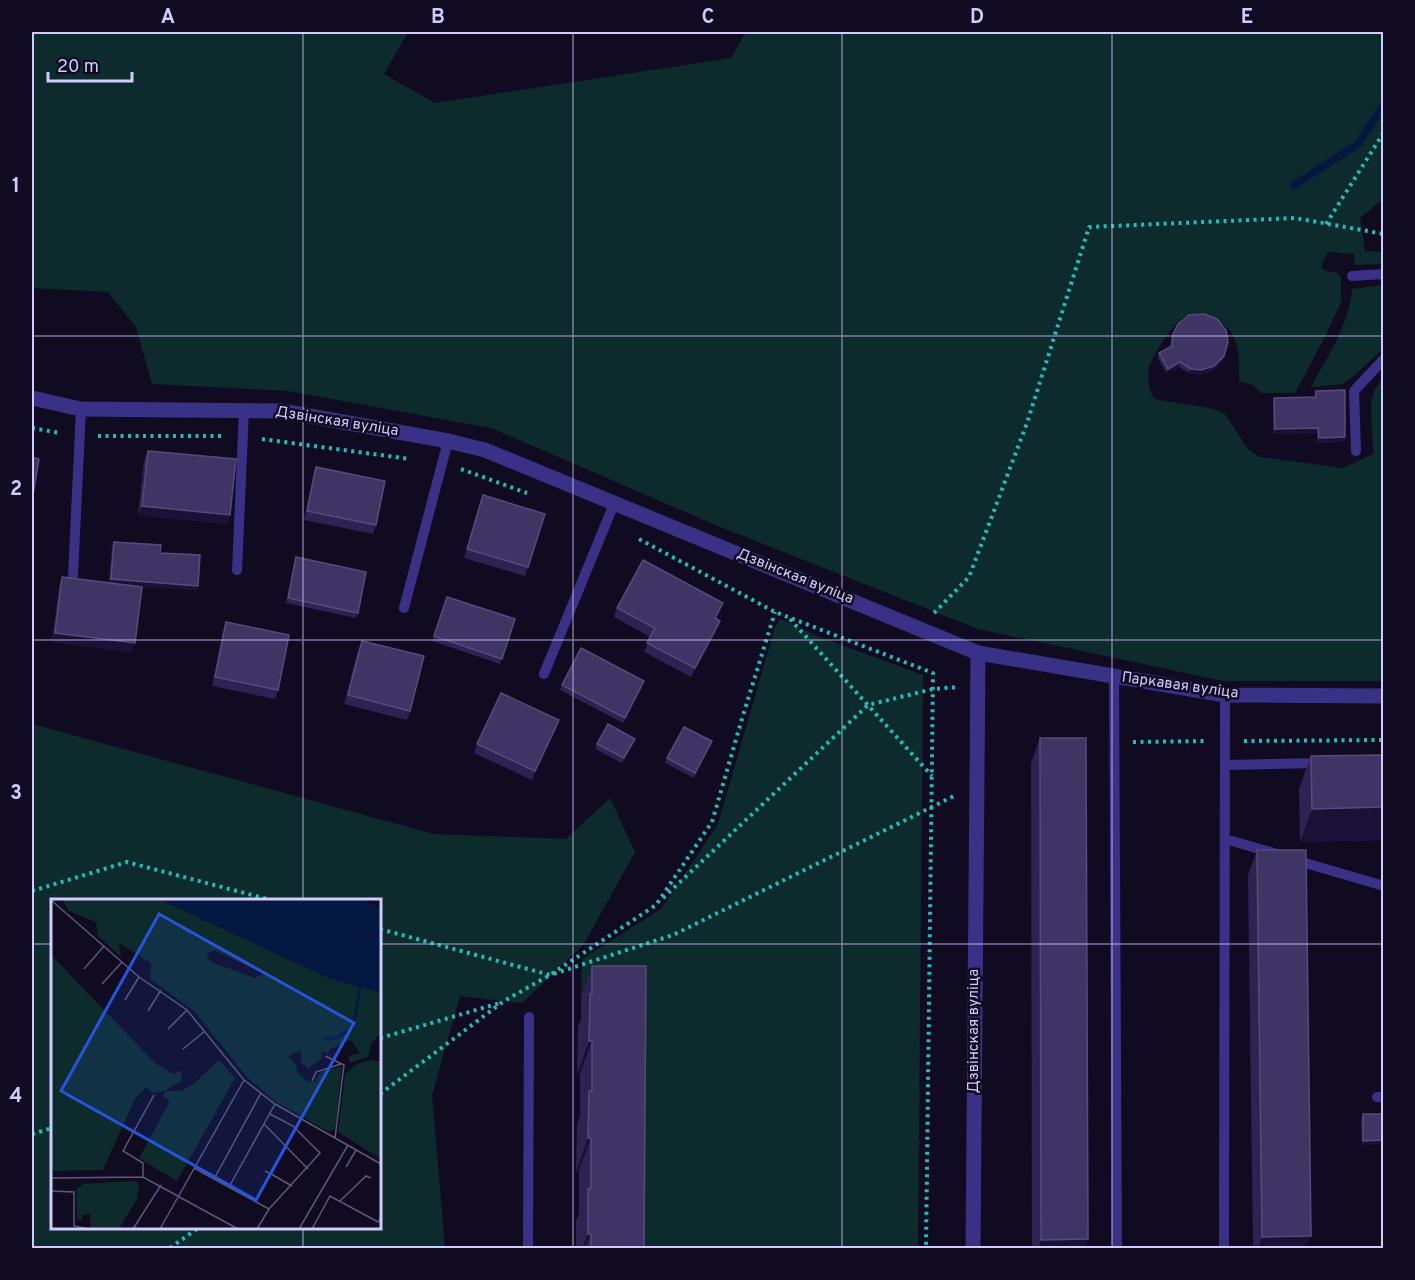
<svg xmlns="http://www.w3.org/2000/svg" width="1415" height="1280" font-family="Overpass,sans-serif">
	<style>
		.green { fill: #0d2b2c; fill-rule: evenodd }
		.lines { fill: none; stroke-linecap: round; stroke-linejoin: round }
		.stream { stroke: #051841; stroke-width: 8 }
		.path { stroke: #22bcba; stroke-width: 4; stroke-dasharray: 3 4.5; stroke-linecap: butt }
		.lane { stroke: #383185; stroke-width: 10 }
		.street { stroke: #383185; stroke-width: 15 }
		.wall { fill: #2d2251 }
		.shaded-wall { fill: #1a1136 }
		.building { fill: #3f3464; stroke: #564c7c; stroke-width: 1.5 }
		.grid { fill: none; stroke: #d3cbff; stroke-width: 1.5; stroke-opacity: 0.55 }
		.labels { text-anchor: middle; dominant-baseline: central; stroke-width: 5; stroke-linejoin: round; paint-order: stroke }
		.street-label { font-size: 15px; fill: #d3cbff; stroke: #100b21 }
		.inset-river { fill: none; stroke: #051841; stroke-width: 3 }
		.inset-road { fill: none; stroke: #5e587a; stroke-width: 1.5 }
		.view { fill: #2654da; fill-opacity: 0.15; stroke: #2654da; stroke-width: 3 }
		.inset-edge { fill: none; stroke: #d3cbff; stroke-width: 3 }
		.neatline { fill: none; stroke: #d3cbff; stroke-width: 2 }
		.grid-label { font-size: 20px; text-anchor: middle; font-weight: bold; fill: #d3cbff }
	</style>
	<rect width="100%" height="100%" fill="#100b21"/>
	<g class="green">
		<path d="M32,32H408L384,74L435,103L731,58L746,32H1383V199L1360,218L1365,251L1383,252V264L1355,265L1354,254L1328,252L1321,266L1323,270L1337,273L1341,277V302L1327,333L1295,393H1261L1253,385L1239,381C1240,356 1240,329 1213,318C1204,314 1196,313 1186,316C1173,322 1153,354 1149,368C1147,378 1149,392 1155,399L1214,409L1225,414L1248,449L1260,457L1343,468L1373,454L1371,405L1374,391L1383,377V681H1223L978,629L718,526L491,428L288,391L152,384L136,327L108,292L32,288Z"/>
		<path d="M1383,285V349L1356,374L1343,384L1311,387C1328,356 1349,325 1352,289Z"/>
		<path d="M780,619L820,637L923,675L918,1248H637V996L581,995L582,959L661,909L718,824L775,627Z"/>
		<path d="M32,724L434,834L566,839L610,798L635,852L584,944L522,1003L460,996L432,1095L445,1248H32ZM52,900H380V1228H52Z"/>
	</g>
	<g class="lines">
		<path class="stream" d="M1294,185L1358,144L1384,104"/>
		<g class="path">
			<path d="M1326,224L1384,132"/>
			<path d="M32,428L60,433"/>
			<path d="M98,436H225"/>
			<path d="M262,439L410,459"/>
			<path d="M461,469L527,493"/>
			<path d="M639,539L775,612L933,673L926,1248"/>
			<path d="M934,613L969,577L1027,423L1089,227L1295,218L1384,234"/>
			<path d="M790,619L932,776"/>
			<path d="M1244,741L1384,740"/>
			<path d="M1133,742L1207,741"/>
			<path d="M32,891L127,862L271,900"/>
			<path d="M663,898L868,705L933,689L957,687"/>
			<path d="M380,929L550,975L673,935L956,795"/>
			<path d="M380,1038L500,1003"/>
			<path d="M380,1094L504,1001L550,975L656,905L712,822L741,722L775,612"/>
			<path d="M32,1134L52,1128"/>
			<path d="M170,1248L198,1228"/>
		</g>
		<g class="lane">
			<path d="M1352,276L1384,274"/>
			<path d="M1356,451L1354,391L1384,359"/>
			<path d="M237,570L244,410"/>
			<path d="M73,576L81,409"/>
			<path d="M404,608L448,441"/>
			<path d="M544,674L614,504"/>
			<path d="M1114,676L1117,1248"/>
			<path d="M1225,765L1320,763"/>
			<path d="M1225,839L1277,854"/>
			<path d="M1295,860L1384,886"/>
			<path d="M1377,1097H1384"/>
			<path d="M528,1248L529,1017"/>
			<path d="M1224,1248L1225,695"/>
		</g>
		<g class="street">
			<path d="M32,398L81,409L282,411L448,441L485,450L978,653L1225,695L1384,696"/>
			<path d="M973,1248L978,653"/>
		</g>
	</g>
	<g class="wall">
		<path d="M1173,334L1223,361L1212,371L1199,375L1189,373L1179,367L1166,373L1158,358L1159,353L1170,347L1171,338Z"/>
		<path d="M1316,391L1344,442L1317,443V433L1273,434V403L1274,398L1314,397Z"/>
		<path d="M148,451L227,524L138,515L144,460Z"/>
		<path d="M316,467L376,525L373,534L304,520L313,476Z"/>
		<path d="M483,495L528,567L525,576L464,558Z"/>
		<path d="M114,542L160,553L198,586L196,590L120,585L131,652L52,642L59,587L62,577L109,583L112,546Z"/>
		<path d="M296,557L358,613L356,618L286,603Z"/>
		<path d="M447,597L515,619L500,664L432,641Z"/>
		<path d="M723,603L716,618L720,621L717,630L691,677L644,652L650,637L614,617L617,608Z"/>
		<path d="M226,622L278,690L275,699L212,686L223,631Z"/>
		<path d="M362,641L410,711L407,720L344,704L358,650Z"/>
		<path d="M644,681L623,723L560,690L562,685Z"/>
		<path d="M556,730L532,780L474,753L477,744Z"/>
		<path d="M1040,738L1085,1248H1032L1031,763Z"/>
		<path d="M635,739L622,763L595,749L597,744Z"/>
		<path d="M712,741L694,778L665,763L667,758Z"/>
		<path d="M1383,755V840L1300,842L1299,789L1311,756Z"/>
		<path d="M1257,850L1306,1248H1253L1248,875Z"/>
		<path d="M592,966L644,1248H576V1221L579,1214V1171H576L577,1124L580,1116V1074H577L578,1027L581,1019V998Z"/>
		<path d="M1363,1114H1383L1362,1145L1361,1119Z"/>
	</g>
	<g class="shaded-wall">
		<path d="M1224,356L1223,361L1212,371L1199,375L1189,373L1191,369Z"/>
		<path d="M1180,362L1179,367L1166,373L1168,369Z"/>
		<path d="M1318,428L1317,433L1273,434L1275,429Z"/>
		<path d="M1345,437L1344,442L1317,443L1319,438Z"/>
		<path d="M142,506L230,515L227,524L138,515Z"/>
		<path d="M111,579L198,586L196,590L109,584Z"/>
		<path d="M720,621L717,630L691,677L695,668Z"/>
		<path d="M55,633L135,643L131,652L52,642Z"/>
		<path d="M559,720L556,730L532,780L535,771Z"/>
		<path d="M1383,807V840L1300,842L1312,809Z"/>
		<path d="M589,1041H592L580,1074H577Z"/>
		<path d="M588,1138H591L579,1171H576Z"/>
		<path d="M1383,1140V1144L1362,1145L1363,1141Z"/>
		<path d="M588,1234H591L585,1248H582Z"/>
		<path d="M1311,1236L1306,1248H1258L1262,1237Z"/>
		<path d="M1088,1239L1085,1248H1038L1041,1240Z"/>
	</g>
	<g class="building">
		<path d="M1204,314L1217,319L1226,330L1228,342L1224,356L1214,366L1201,370L1191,369L1180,362L1168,369L1159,353L1172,346L1173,334L1178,324L1189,315Z"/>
		<path d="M1345,390V437L1319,438L1318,428L1275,429L1274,398L1316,397V391Z"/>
		<path d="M148,451L236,459L230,515L142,506Z"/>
		<path d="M32,457L39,459L32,501Z"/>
		<path d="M316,467L385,481L376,525L307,511Z"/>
		<path d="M483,495L545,514L528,567L467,549Z"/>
		<path d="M114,542L161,545L160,553L200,555L198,586L111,579Z"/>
		<path d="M296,557L366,572L358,613L288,598Z"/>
		<path d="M643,560L723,603L715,618L720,621L695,668L647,643L655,628L617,608Z"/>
		<path d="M62,577L142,587L135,643L55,633Z"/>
		<path d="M447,597L515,619L502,659L434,636Z"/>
		<path d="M226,622L289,635L278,690L215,677Z"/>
		<path d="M362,641L424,656L410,711L348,695Z"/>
		<path d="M581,648L644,681L625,718L562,685Z"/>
		<path d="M501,693L559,720L535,771L477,744Z"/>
		<path d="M608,724L635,739L624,758L597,744Z"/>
		<path d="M684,727L712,741L695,773L667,758Z"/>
		<path d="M1040,738H1086L1088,1239L1041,1240Z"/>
		<path d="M1383,755V807L1312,809L1311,756Z"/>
		<path d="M1257,850H1306L1311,1236L1262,1237Z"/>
		<path d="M592,966H646L644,1248H591V1234H588V1189L591,1188V1138H588L589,1091H592V1041H589L590,994H592Z"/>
		<path d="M1363,1114H1383V1140L1363,1141Z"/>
	</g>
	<path class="grid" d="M303,32V900M573,32V1248M842,32V1248M1112,32V1248M32,336H1384M32,640H1384M32,944H52M380,944H1384M303,1228V1248"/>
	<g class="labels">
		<g class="street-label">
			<text transform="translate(337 422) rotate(9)">Дзвінская вуліца</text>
			<text transform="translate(795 577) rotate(22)">Дзвінская вуліца</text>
			<text transform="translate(1180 686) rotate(8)">Паркавая вуліца</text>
			<text transform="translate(974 1031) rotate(-90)">Дзвінская вуліца</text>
		</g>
	</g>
	<g transform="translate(51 899)">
		<rect width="330" height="330" fill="#100b21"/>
		<path d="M11,0H108L278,79L330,94V135L321,143L317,158L298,164V157L309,154L300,141L279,150L277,154L292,164L272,152L270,160L257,169L250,163V151L237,158L245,166L247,175L258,183H263L270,173L291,167L284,230L278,233L225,203L195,177L143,112L99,80L100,64L68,44L70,58L47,37L45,23L18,12ZM163,51L212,74V75L204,79L160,63L155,55ZM0,56L104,164L122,175L131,172L130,182L116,191L103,194L95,188L84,200L52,271L0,272ZM168,161L184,179L126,282L88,259L119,202L112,197L115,192H130L144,184ZM320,161L330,163V260L287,233L294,175L306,165ZM84,282L88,285L86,300L68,330H40L39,315L31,316L30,321H26L25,291L32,285Z" fill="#0d2b2c" fill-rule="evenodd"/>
		<path d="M108,0H312L330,10V94L278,79Z" fill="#051841"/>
		<path class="inset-river" d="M273,140L284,139L302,130L309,88"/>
		<path class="inset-road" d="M0,1L88,78L136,111L193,181L224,205L330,265M33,70L53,47M51,85L71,63M74,101L88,78M97,112L110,91M117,130L136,111M132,150L154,132M274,157L293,166L284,239M261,182L265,173L290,165M213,225L257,270M295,268L305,251M143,269L218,310M214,272L220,275L234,247M220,275L241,287M92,278V264L72,252L103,196M0,279L92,278L187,330M163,280L210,194M178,288L224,205M0,292L23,293V327L38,330M289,302L315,277L320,279M82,330L110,286M109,330L193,181M206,330L218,310L269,254L242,227L219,215M248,330L297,246M261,330L279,297L327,323L330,319"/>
		<path class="view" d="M108,15L303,124L205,301L10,192Z"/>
		<rect width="330" height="330" class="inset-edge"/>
	</g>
	<rect width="1415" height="1280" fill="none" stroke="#100b21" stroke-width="66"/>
	<path d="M48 72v9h84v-9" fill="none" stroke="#d3cbff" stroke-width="3"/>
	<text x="57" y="72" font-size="18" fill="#d3cbff" stroke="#100b21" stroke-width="4.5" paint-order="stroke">20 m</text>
	<rect x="33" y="33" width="1349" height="1214" class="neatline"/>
	<g class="grid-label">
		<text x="168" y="23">A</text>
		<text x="438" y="23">B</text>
		<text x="708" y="23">C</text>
		<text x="977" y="23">D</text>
		<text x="1247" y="23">E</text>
		<text x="16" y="192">1</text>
		<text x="16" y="495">2</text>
		<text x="16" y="799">3</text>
		<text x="16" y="1102">4</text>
	</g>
</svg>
